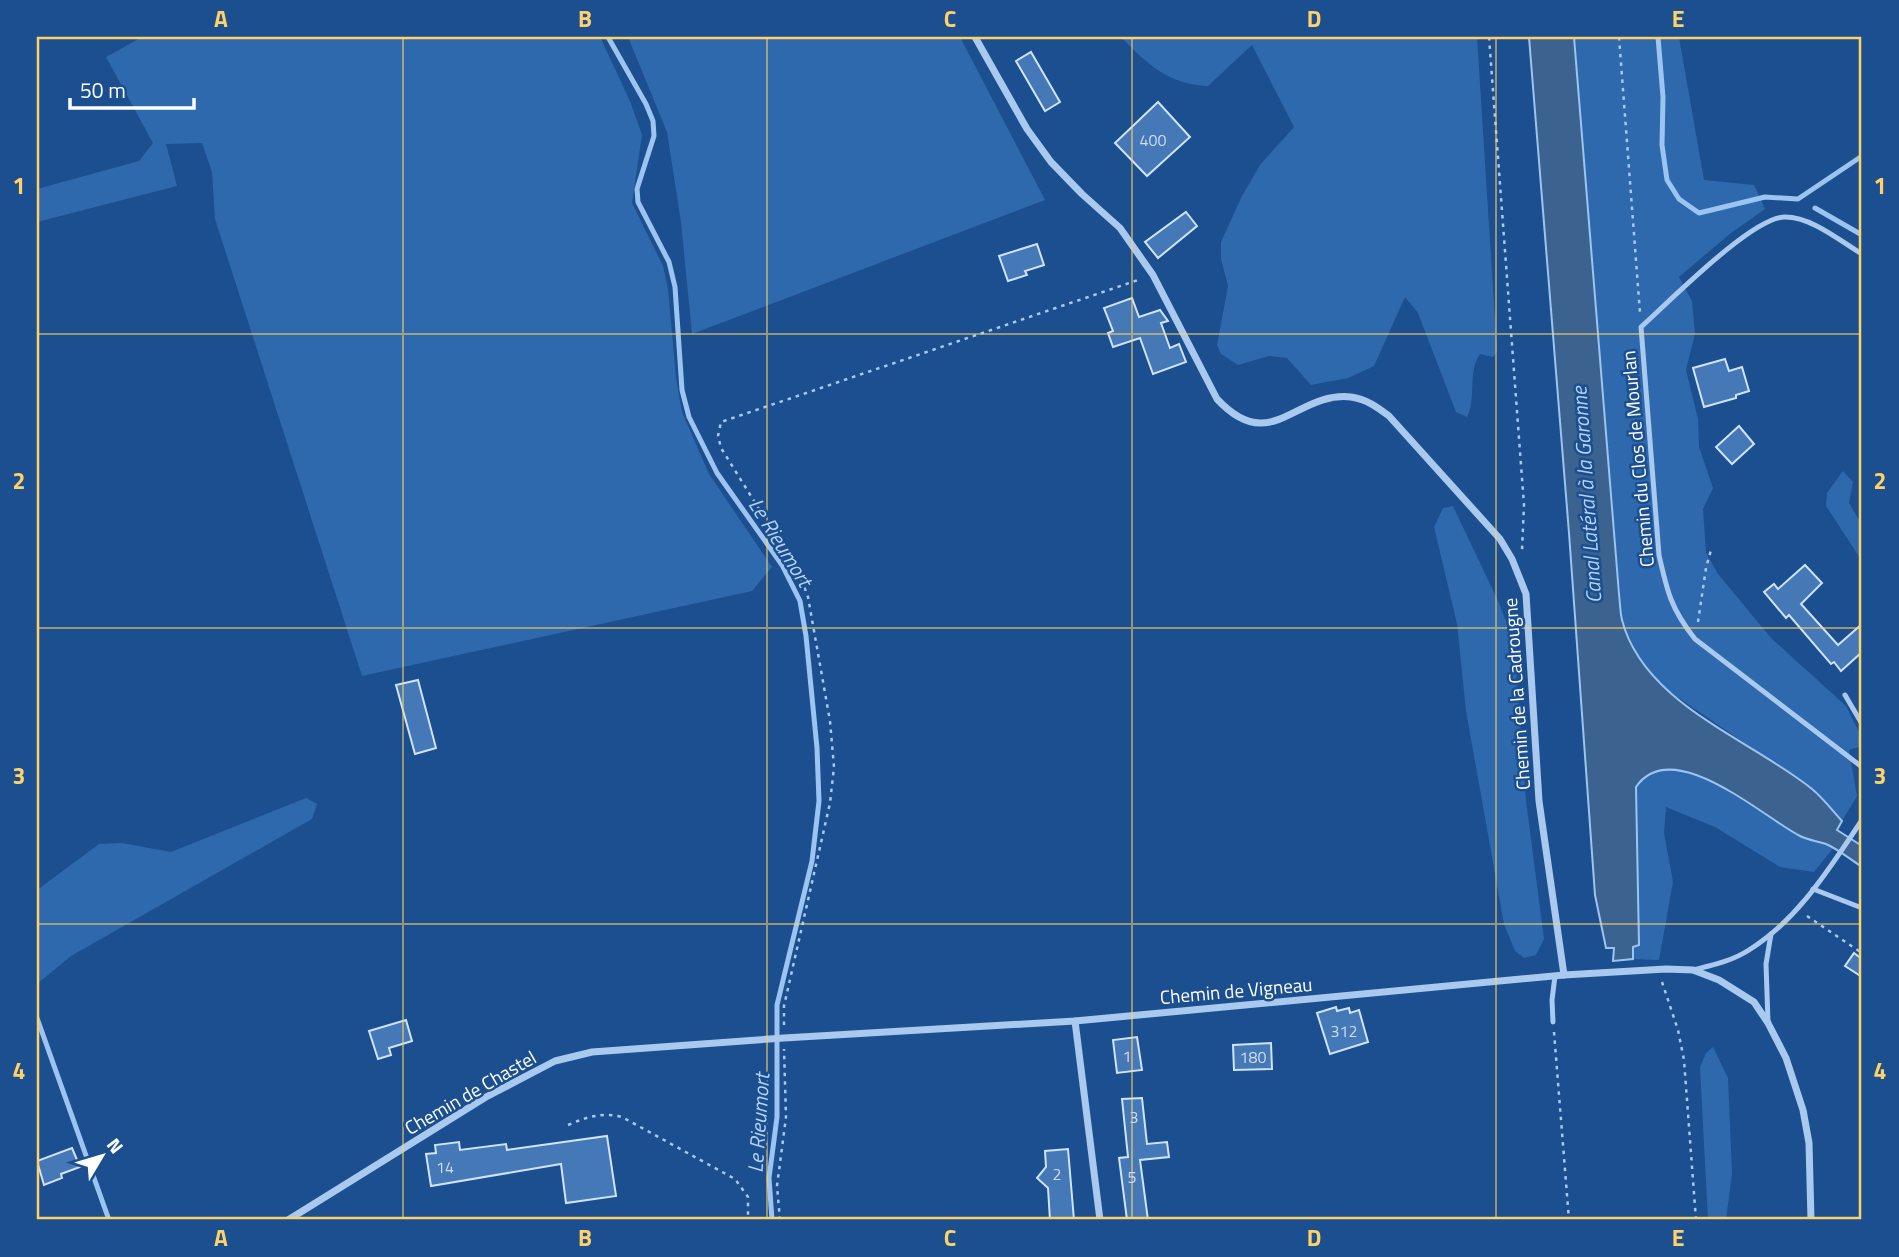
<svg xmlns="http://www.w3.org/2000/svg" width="1899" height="1257" font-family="'Titillium Web',sans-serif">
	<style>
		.green { fill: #2e69ad }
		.water { fill: #3c6290; stroke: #9cc4f0; stroke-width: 2 }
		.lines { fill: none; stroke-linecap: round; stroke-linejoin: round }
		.stream { stroke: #9cc4f0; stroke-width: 5 }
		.building { fill: #4478b7; stroke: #cfe3fa; stroke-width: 2 }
		.path { stroke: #a9c9ee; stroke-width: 2.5; stroke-dasharray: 3.5 5; stroke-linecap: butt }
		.lane { stroke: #a9c9ee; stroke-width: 5 }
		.street { stroke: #a9c9ee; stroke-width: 7 }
		.grid { fill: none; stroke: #ffd166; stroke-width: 2; stroke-opacity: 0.55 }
		.labels { text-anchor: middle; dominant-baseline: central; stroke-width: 5; stroke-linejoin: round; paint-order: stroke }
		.number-label { font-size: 16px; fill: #d0dded }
		.street-label { font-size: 19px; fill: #fff; stroke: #1b4f8f }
		.water-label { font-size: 21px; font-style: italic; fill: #b5d3f5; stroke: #1b4f8f }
		.neatline { fill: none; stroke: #ffd166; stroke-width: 2.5 }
		.grid-label { font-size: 23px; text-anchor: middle; font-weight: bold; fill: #ffd166 }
	</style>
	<rect width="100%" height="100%" fill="#1b4f8f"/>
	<g class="green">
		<path d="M142,37H600L630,101L642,135L632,203L663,266L668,289L676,378L682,412L709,474L772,567L752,591L362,676L215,219L212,172L202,143L166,144L177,186L37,222V189L139,161L153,143L106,57Z"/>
		<path d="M628,37H960L1045,200L692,334L681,222L667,132Z"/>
		<path d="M1121,37H1477L1497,351L1493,357L1480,354C1467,373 1477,397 1467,417L1456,412L1418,313L1405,297L1374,366L1348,378L1311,385L1287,358L1269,356L1238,365L1221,354L1217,345L1228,286L1221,259V242L1242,196L1260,165L1294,127L1252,45L1208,86C1168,84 1148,65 1121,37Z"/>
		<path d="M1574,37H1679L1704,180L1754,185L1765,209L1731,233L1679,277L1692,301L1695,334L1686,370L1698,419L1699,447L1713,488L1703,509L1706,553L1718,574L1771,638L1846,706L1862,738V746L1849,750L1857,796L1842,821L1813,790L1660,685L1638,656L1622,620Z"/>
		<path d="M1843,471L1853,482L1849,503L1862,525V561L1826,506L1827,493Z"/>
		<path d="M1453,506L1499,603L1514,643L1526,801L1544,939L1536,955L1524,958L1515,951L1504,924L1466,711L1457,624L1434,527L1443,508Z"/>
		<path d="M1676,769L1699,775L1720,786L1802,837L1834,847L1814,872L1780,867L1715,827L1666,807L1664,833L1673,882L1659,960L1633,959V947L1638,945L1636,787C1646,772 1659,771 1676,769Z"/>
		<path d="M306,798L317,804L312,819L71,956L37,984V890L99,844L122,843L171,852Z"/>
		<path d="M1713,1047L1728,1078L1732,1174L1726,1220H1708L1700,1067L1706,1053Z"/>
	</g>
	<path class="water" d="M1529,37H1574L1619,594C1620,602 1620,612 1622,620C1644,704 1750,739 1812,789C1823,798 1832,810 1842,821L1837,830L1862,846V867C1851,860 1838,849 1826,844C1817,841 1808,840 1800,836C1763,817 1672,734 1636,787L1639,945L1633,947V959L1613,961L1614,948H1606L1595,895L1569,533Z"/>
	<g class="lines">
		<g class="stream">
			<path d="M608,37L646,104L653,121L654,136L637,189L638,202L669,262L675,287L682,390L689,417L717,473L782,565L800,601L806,636L817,748L819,801L812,861L777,1005V1117L769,1178L772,1220"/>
			<path d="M1658,37L1663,97L1662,145L1667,180L1679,199L1699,213L1765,197L1798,199L1862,156"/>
			<path d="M1815,208L1862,235"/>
			<path d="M37,1018L109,1220"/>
		</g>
	</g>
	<g class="building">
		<path d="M1031,52L1060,102L1045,111L1016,61Z"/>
		<path d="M1158,102L1190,137L1147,176L1115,143Z"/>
		<path d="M1186,212L1197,226L1158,258L1145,242Z"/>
		<path d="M1037,244L1044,265L1025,271L1027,275L1008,281L999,256Z"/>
		<path d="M1132,298L1139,317L1160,310L1168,321L1161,323L1170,348L1179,344L1186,362L1153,374L1140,338L1113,347L1108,333L1113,331L1104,308Z"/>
		<path d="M1725,359L1729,371L1742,367L1749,391L1736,395V398L1704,407L1693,368Z"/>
		<path d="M1739,426L1754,444L1732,464L1716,447Z"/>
		<path d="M1805,565L1822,583L1801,604L1838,645L1862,624V652L1841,671L1834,662L1831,664L1789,615L1786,618L1764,592L1774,584L1778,589Z"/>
		<path d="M418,680L436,748L415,754L396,685Z"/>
		<path d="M1854,953L1862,959V977L1845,966Z"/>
		<path d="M1336,1007L1337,1011L1349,1008L1350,1013L1359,1010L1368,1042L1330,1054L1317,1013Z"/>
		<path d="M406,1020L412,1041L389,1048L391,1055L378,1059L369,1031Z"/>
		<path d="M1137,1037L1142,1070L1117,1073L1113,1040Z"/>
		<path d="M1271,1043L1272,1069L1234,1070L1233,1045Z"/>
		<path d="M1142,1098L1147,1144L1167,1142L1169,1157L1140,1160L1148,1220H1127L1119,1158L1128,1157L1122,1099Z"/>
		<path d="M607,1136L616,1196L566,1203L561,1164L431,1186L426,1154L436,1153L435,1145L459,1142L460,1150L506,1144L507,1150Z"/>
		<path d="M72,1148L80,1167L61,1174L62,1178L44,1185L37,1161Z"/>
		<path d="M1068,1149L1074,1220H1050L1048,1188L1037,1178L1046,1167L1045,1151Z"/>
	</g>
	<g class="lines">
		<g class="path">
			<path d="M1489,37L1524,505L1522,550"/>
			<path d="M1619,37L1640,313"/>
			<path d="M1698,622L1706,568L1711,550"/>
			<path d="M1807,916L1862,953"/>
			<path d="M1662,982L1678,1030L1684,1060L1696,1220"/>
			<path d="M784,1025V1006L830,803L834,767L830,721L808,597L799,573L721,448L718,436L721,422L1141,279"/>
			<path d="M1554,1032L1569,1220"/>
			<path d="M568,1125C587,1117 601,1112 622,1117L735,1179L748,1197V1217"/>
			<path d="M780,1220L777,1186L786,1117L784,1049"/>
		</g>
		<g class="lane">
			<path d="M1862,254C1840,241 1812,217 1785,217C1752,217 1669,302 1641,327L1659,555C1667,591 1671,609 1695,639L1862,767"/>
			<path d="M1845,695L1862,724"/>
			<path d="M1813,889L1862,908"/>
			<path d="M1693,970C1713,965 1732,961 1749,950C1799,919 1830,867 1862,820"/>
			<path d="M1553,1022L1552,1000L1555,976"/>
			<path d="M1768,1022L1766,964L1771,934"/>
		</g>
		<g class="street">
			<path d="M975,37L1027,129L1051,162L1082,194L1120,228L1153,275L1217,399C1271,457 1296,391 1351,397C1366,399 1377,407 1389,416L1500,539L1512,559L1526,594L1539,801L1564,975"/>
			<path d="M1075,1021L1100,1220"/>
			<path d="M288,1220L486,1097L555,1061L592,1052L784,1038L1075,1021L1564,975L1666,969L1693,970L1719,980L1754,1002L1768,1023L1786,1058L1803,1110L1809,1143L1811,1220"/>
		</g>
	</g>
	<path class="grid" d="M403,37V1220M767,37V1220M1132,37V1220M1496,37V1220M37,334H1862M37,628H1862M37,924H1862"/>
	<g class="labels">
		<g class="number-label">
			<text x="1153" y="140">400</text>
			<text x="1344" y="1031">312</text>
			<text x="1127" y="1056">1</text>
			<text x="1253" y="1057">180</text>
			<text x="1134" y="1117">3</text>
			<text x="445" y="1167">14</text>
			<text x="1057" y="1174">2</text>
			<text x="1132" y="1177">5</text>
		</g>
		<g class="street-label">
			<text transform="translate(1637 459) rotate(-95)">Chemin du Clos de Mourlan</text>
			<text transform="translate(1516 694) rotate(-94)">Chemin de la Cadrougne</text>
			<text transform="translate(1236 990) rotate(-5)">Chemin de Vigneau</text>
			<text transform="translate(470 1092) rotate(-30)">Chemin de Chastel</text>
		</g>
		<g class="water-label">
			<text transform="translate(1586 495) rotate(-94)">Canal Latéral à la Garonne</text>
			<text transform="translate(781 542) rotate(58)">Le Rieumort</text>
			<text transform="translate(758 1123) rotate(-86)">Le Rieumort</text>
		</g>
	</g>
	<rect width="1899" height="1257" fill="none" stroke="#1b4f8f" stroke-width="77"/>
	<g transform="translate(102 1156) rotate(52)" stroke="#1b4f8f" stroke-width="5" paint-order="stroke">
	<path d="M0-5L12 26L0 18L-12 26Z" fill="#ffffff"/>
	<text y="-10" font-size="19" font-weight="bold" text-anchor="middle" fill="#ffffff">N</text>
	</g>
	<path d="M70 98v10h124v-10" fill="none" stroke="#ffffff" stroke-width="3.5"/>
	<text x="80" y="98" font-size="21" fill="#ffffff" stroke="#1b4f8f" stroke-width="5" paint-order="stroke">50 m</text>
	<rect x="38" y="38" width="1822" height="1180" class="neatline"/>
	<g class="grid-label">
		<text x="221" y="27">A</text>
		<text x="585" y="27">B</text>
		<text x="950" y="27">C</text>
		<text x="1314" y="27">D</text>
		<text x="1678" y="27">E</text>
		<text x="19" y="194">1</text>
		<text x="1880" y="194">1</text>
		<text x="19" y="489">2</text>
		<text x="1880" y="489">2</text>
		<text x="19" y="784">3</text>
		<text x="1880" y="784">3</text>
		<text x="19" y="1079">4</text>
		<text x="1880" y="1079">4</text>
		<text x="221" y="1246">A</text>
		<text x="585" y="1246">B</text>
		<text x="950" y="1246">C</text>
		<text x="1314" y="1246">D</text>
		<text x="1678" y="1246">E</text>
	</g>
</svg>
